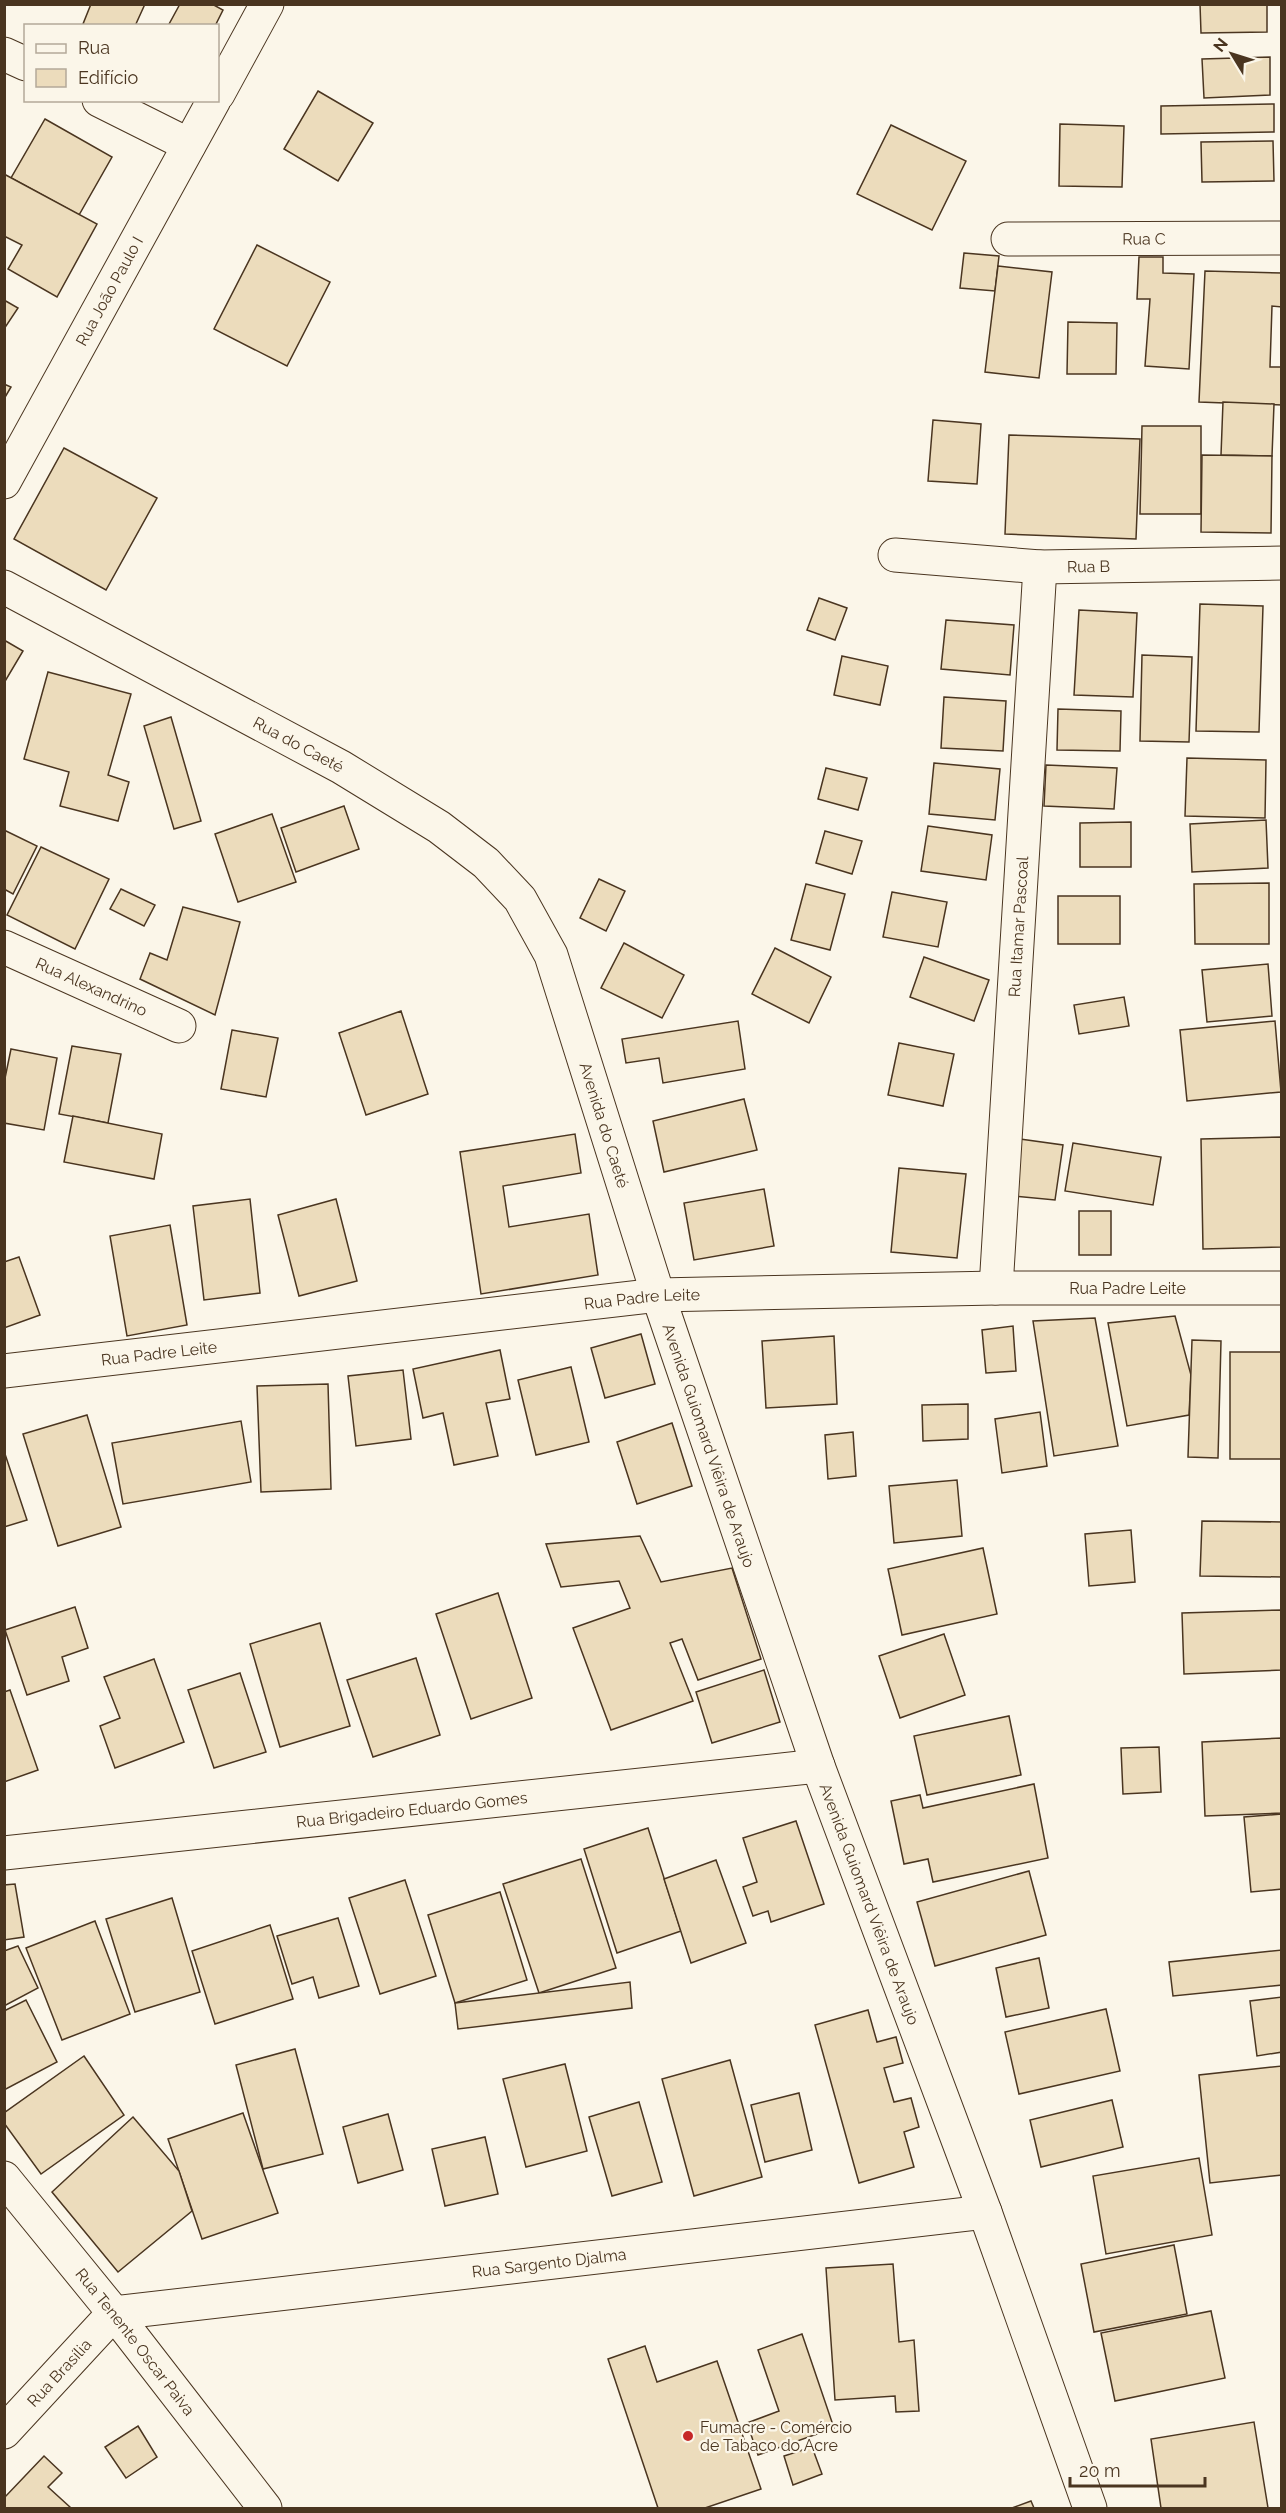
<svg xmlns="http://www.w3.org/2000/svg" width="1286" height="2513" font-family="Raleway,sans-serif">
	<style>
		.building { fill: #ecdcbc; stroke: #4a3520; stroke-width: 1.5 }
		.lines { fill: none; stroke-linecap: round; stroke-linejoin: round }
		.minor-casing { stroke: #4a3520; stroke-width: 35 }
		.tertiary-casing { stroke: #4a3520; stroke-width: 35 }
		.minor { stroke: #fbf6e9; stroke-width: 33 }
		.tertiary { stroke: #fbf6e9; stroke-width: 33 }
		.poi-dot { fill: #c62828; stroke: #fbf6e9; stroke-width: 2 }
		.labels { text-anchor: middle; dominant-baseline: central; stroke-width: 4.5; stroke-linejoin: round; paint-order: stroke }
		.street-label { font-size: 16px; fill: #4a3520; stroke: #fbf6e9 }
		.poi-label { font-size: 16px; fill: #4a3520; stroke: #fbf6e9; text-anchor: start }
	</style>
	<rect width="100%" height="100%" fill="#fbf6e9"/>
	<g class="building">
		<path d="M91,4H145L135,26H87L83,24Z"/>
		<path d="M180,4H212L223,10L215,26H168Z"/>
		<path d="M1200,4H1267V32L1201,33Z"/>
		<path d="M1270,57V95L1204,98L1202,59Z"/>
		<path d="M318,91L373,123L338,181L284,149Z"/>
		<path d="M1274,104V132L1161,134V106Z"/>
		<path d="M45,119L112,157L79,215L11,178Z"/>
		<path d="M1060,124L1124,126L1122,187L1059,186Z"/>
		<path d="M891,125L966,161L932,230L857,194Z"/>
		<path d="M1273,141L1274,181L1202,182L1201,142Z"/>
		<path d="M4,174L97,224L57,297L8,269L22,245L4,236Z"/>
		<path d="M257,245L330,282L287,366L214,329Z"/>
		<path d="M964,253L999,256L995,291L960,288Z"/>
		<path d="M1139,257H1163V273L1194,274L1189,369L1145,366L1150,299H1137Z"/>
		<path d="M998,266L1052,272L1039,378L985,372Z"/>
		<path d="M1205,271L1282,273V307L1272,306L1270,367H1282V405L1199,402Z"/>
		<path d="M4,300L18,308L4,329Z"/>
		<path d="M1068,322L1117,323L1116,374H1067Z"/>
		<path d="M4,384L11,387L4,399Z"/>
		<path d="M1223,402L1274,404L1272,456L1221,455Z"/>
		<path d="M933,420L981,424L977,484L928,481Z"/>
		<path d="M1142,426H1201V514H1140Z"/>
		<path d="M1009,435L1140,439L1136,539L1005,534Z"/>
		<path d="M64,448L157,498L106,590L14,539Z"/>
		<path d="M1202,455L1272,456L1271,533L1201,532Z"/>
		<path d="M819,598L847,608L835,640L807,630Z"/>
		<path d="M1200,604L1263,606L1259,732L1196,731Z"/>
		<path d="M1079,610L1137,613L1133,697L1074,695Z"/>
		<path d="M946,620L1014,625L1010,675L941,669Z"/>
		<path d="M4,640L23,651L4,683Z"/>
		<path d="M1142,655L1192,657L1189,742L1140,741Z"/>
		<path d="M842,656L888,666L880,705L834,695Z"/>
		<path d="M48,672L131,694L108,775L129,782L118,821L60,806L69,772L24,759Z"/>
		<path d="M944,697L1006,701L1003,751L941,748Z"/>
		<path d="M1058,709L1121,711L1120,751L1057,750Z"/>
		<path d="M171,717L201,821L174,829L144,726Z"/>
		<path d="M1187,758L1266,760L1265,818L1185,816Z"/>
		<path d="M934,763L1000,769L995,820L929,814Z"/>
		<path d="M1046,765L1117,768L1114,809L1044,806Z"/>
		<path d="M826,768L867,778L858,810L818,799Z"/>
		<path d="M344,806L359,849L296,872L281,828Z"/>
		<path d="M272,814L296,882L238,902L215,834Z"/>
		<path d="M1266,820L1268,868L1192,872L1190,824Z"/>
		<path d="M1131,822V867H1080V823Z"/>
		<path d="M928,826L992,835L986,880L921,871Z"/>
		<path d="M4,830L37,846L13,894L4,889Z"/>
		<path d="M825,831L862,841L852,874L816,863Z"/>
		<path d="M41,847L109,879L75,949L7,915Z"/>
		<path d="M599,879L625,891L606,931L580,918Z"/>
		<path d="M1269,883V944H1195L1194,884Z"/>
		<path d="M806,884L845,894L830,950L791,940Z"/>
		<path d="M121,889L155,905L144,926L110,909Z"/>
		<path d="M892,892L947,902L938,947L883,937Z"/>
		<rect x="1058" y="896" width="62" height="48"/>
		<path d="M183,907L240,922L215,1015L140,979L150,953L167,960Z"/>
		<path d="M624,943L684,975L662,1018L601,988Z"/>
		<path d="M775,948L831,977L809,1023L752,994Z"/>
		<path d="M924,957L989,980L974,1021L910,997Z"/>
		<path d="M1268,964L1272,1016L1207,1022L1202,970Z"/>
		<path d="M1124,997L1129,1026L1079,1034L1074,1005Z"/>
		<path d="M401,1011L428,1094L366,1115L339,1033Z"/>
		<path d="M738,1021L745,1069L663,1083L659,1058L626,1063L622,1039Z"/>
		<path d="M1275,1021L1281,1092L1187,1101L1180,1030Z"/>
		<path d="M232,1030L278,1038L266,1097L221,1089Z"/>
		<path d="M899,1043L954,1054L943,1106L888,1095Z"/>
		<path d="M72,1046L121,1054L108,1123L59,1114Z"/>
		<path d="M11,1049L57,1058L44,1130L4,1123V1083Z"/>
		<path d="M744,1099L757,1150L664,1172L653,1121Z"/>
		<path d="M73,1116L162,1134L154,1179L64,1162Z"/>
		<path d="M575,1134L581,1173L503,1186L509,1227L589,1214L598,1275L481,1294L460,1152Z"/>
		<path d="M1282,1137V1247L1203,1249L1201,1139Z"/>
		<path d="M1020,1139L1063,1145L1055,1200L1013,1196Z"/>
		<path d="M1073,1143L1161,1157L1153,1205L1065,1191Z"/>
		<path d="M899,1168L966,1174L957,1258L891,1252Z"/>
		<path d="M764,1189L774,1246L694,1260L684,1203Z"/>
		<path d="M250,1199L260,1293L204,1300L193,1206Z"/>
		<path d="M336,1199L357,1281L299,1296L278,1215Z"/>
		<rect x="1079" y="1211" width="32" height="44"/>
		<path d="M170,1225L187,1325L127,1336L110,1236Z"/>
		<path d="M19,1257L40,1315L4,1328V1262Z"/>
		<path d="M1175,1316L1191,1375L1189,1415L1127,1426L1108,1323Z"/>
		<path d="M1095,1318L1118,1446L1054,1456L1033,1321Z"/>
		<path d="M1013,1326L1016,1371L986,1373L982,1330Z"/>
		<path d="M641,1334L655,1384L605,1398L591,1348Z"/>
		<path d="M834,1336L837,1404L766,1408L762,1341Z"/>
		<path d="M1192,1340L1221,1341L1218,1458L1188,1457Z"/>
		<path d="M500,1350L510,1399L486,1403L498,1456L454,1465L443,1413L423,1418L413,1369Z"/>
		<rect x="1230" y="1352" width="52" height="107"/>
		<path d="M571,1367L589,1442L536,1455L518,1380Z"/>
		<path d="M403,1370L411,1439L356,1446L348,1376Z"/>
		<path d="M328,1384L331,1489L261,1492L257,1386Z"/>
		<path d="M968,1404V1439L923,1441L922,1405Z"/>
		<path d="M1040,1412L1047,1466L1002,1473L995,1419Z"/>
		<path d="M87,1415L121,1527L58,1546L23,1434Z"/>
		<path d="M241,1421L251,1482L123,1504L112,1443Z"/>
		<path d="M672,1423L692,1486L637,1504L617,1442Z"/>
		<path d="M853,1432L856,1476L828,1479L825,1435Z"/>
		<path d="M4,1451L27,1520L4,1527Z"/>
		<path d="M957,1480L962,1536L894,1543L889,1486Z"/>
		<path d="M1202,1521L1282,1522V1577L1200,1576Z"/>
		<path d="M1131,1530L1135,1582L1089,1586L1085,1534Z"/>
		<path d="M640,1536L661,1582L732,1568L761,1659L698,1680L682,1639L670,1643L693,1701L611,1730L573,1628L630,1608L619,1581L561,1587L546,1544Z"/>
		<path d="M983,1548L997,1614L902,1635L888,1569Z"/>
		<path d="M498,1593L532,1698L471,1719L436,1614Z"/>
		<path d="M75,1607L88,1648L62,1657L69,1681L27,1695L5,1630Z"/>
		<path d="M1282,1610V1670L1184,1674L1182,1613Z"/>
		<path d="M320,1623L350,1726L280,1747L250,1644Z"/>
		<path d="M944,1634L965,1695L900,1718L879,1656Z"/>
		<path d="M416,1658L440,1735L373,1757L347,1680Z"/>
		<path d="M154,1659L184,1742L115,1768L100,1726L120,1718L104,1677Z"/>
		<path d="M764,1670L780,1722L712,1743L696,1692Z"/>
		<path d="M240,1673L266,1752L214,1768L188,1690Z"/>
		<path d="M10,1690L38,1770L4,1782V1692Z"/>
		<path d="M1009,1716L1021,1775L927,1795L914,1736Z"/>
		<path d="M1282,1738V1813L1205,1816L1202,1742Z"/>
		<path d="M1159,1747L1161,1792L1123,1794L1121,1748Z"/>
		<path d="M1034,1784L1048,1858L933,1882L928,1859L904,1864L891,1801L920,1795L923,1808Z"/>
		<path d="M1282,1814V1889L1251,1892L1244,1817Z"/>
		<path d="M796,1821L824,1904L771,1922L768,1911L753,1916L743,1887L757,1882L743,1838Z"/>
		<path d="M648,1828L681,1931L617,1953L584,1849Z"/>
		<path d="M581,1859L616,1968L539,1993L503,1884Z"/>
		<path d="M716,1860L746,1943L691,1963L664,1879Z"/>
		<path d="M1029,1871L1046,1935L935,1966L917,1902Z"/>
		<path d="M405,1880L436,1976L380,1994L349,1898Z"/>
		<path d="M15,1884L24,1937L4,1940V1885Z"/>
		<path d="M500,1892L527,1980L455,2003L428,1915Z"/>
		<path d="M172,1898L200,1992L135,2012L106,1919Z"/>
		<path d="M338,1918L359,1986L319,1998L313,1977L292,1984L277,1936Z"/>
		<path d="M95,1921L130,2014L62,2040L26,1948Z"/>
		<path d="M270,1925L293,1999L215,2024L192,1951Z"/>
		<path d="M18,1946L38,1988L4,2006V1951Z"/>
		<path d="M1282,1950V1985L1173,1996L1169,1962Z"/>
		<path d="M1039,1958L1049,2008L1006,2017L996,1968Z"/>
		<path d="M630,1982L632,2008L458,2029L455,2003Z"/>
		<path d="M1282,1997V2052L1257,2056L1250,2001Z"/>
		<path d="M26,2000L57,2062L4,2090V2011Z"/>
		<path d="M1106,2009L1120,2071L1019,2094L1005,2032Z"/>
		<path d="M868,2010L877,2042L896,2037L903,2063L884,2068L894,2102L911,2098L919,2127L904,2132L914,2167L859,2183L815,2025Z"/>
		<path d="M295,2049L323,2154L263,2169L236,2065Z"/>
		<path d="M84,2056L124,2115L41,2174L4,2123V2113Z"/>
		<path d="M730,2060L762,2177L694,2196L662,2079Z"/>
		<path d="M565,2064L587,2151L526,2167L503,2079Z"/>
		<path d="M1282,2066V2175L1210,2183L1199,2075Z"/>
		<path d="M799,2093L812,2150L765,2162L751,2105Z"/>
		<path d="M1112,2100L1123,2147L1041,2167L1030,2120Z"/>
		<path d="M639,2102L662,2182L612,2196L589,2117Z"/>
		<path d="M243,2113L278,2213L202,2239L168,2139Z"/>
		<path d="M388,2114L403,2170L358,2183L343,2127Z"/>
		<path d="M133,2117L179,2171L192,2211L118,2272L52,2192Z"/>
		<path d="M485,2137L498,2194L445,2206L432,2149Z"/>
		<path d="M1199,2158L1212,2235L1106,2254L1093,2176Z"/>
		<path d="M1174,2245L1187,2314L1094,2332L1081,2264Z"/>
		<path d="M893,2264L899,2342L914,2340L919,2411L896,2412L895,2396L835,2400L826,2268Z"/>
		<path d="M1211,2311L1225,2378L1115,2401L1101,2333Z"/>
		<path d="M802,2334L834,2428L758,2455L747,2423L779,2411L758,2350Z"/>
		<path d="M645,2346L657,2382L717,2361L761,2489L705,2508H658L608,2359Z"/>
		<path d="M1254,2422L1268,2508H1161L1151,2439Z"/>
		<path d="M138,2426L157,2457L126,2478L105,2447Z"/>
		<path d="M812,2447L822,2474L793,2485L784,2456Z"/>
		<path d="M44,2456L62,2473L48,2487L71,2508H4V2498Z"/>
		<path d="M1031,2501L1034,2508H1012Z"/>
	</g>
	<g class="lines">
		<g class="minor-casing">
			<g id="minor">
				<path d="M4,54L26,64"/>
				<path d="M218,94L267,4"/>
				<path d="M99,100L189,145"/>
				<path id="s1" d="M1008,239L1282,238"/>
				<path id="s2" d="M4,482L214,100"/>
				<path id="s3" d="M895,555L1040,567L1282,563"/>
				<path id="s4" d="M4,587L341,767L439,827L486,863L520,899L551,955L658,1295L818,1766L985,2212L1090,2508"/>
				<path id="s5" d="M4,947L179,1026"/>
				<path id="s6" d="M996,1288L1040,567"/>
				<path id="s7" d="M4,1371L658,1295L996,1288H1282"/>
				<path id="s8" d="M4,1853L818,1766"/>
				<path id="s9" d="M4,2432L114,2313L985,2212"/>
			</g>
		</g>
		<g class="tertiary-casing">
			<g id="tertiary">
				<path id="s10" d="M4,2178L114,2313L265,2508"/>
			</g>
		</g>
		<use href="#minor" class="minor"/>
		<use href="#tertiary" class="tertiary"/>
	</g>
	<circle class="poi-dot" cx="688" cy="2436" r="6"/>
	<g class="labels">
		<g class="street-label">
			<text stroke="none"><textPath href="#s1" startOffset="136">Rua C</textPath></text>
			<text stroke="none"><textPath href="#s2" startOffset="218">Rua João Paulo I</textPath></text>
			<text stroke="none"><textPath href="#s3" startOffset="194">Rua B</textPath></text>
			<text stroke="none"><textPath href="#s4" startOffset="334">Rua do Caeté</textPath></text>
			<text stroke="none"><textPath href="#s6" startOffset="362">Rua Itamar Pascoal</textPath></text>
			<text stroke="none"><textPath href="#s5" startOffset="96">Rua Alexandrino</textPath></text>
			<text stroke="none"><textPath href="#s4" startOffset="848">Avenida do Caeté</textPath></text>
			<text stroke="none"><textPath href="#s7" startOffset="1128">Rua Padre Leite</textPath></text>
			<text stroke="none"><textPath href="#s7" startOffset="642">Rua Padre Leite</textPath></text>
			<text stroke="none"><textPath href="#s7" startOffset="156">Rua Padre Leite</textPath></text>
			<text stroke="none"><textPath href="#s4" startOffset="1185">Avenida Guiomard Viêira de Araujo</textPath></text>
			<text stroke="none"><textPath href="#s8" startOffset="410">Rua Brigadeiro Eduardo Gomes</textPath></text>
			<text stroke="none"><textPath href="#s4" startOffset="1671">Avenida Guiomard Viêira de Araujo</textPath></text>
			<text stroke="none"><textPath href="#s9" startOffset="600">Rua Sargento Djalma</textPath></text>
			<text stroke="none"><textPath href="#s10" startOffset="210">Rua Tenente Oscar Paiva</textPath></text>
			<text stroke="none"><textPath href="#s9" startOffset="81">Rua Brasília</textPath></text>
		</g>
		<g class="poi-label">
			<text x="700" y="2427">Fumacre - Comércio<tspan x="700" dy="18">de Tabaco do Acre</tspan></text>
		</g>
	</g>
	<rect width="1286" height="2513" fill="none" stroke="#4a3520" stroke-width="12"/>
	<rect x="24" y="24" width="195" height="78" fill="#fbf6e9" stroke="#b4a999" stroke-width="1.5"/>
	<rect x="36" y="44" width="30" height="9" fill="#fbf6e9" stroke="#b4a999" stroke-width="1.5"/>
	<text x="78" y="54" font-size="18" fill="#4a3520">Rua</text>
	<rect x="36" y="69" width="30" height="18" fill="#ecdcbc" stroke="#b4a999" stroke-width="1.5"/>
	<text x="78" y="84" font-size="18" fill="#4a3520">Edifício</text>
	<g transform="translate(1232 54) rotate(308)" stroke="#fbf6e9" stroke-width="4.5" paint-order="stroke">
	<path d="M0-4.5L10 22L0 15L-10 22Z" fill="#4a3520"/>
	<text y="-9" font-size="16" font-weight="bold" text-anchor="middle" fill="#4a3520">N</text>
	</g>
	<path d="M1070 2477v9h135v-9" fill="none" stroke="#4a3520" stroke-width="3"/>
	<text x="1079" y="2477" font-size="18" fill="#4a3520" stroke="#fbf6e9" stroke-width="4.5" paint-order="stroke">20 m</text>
</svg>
